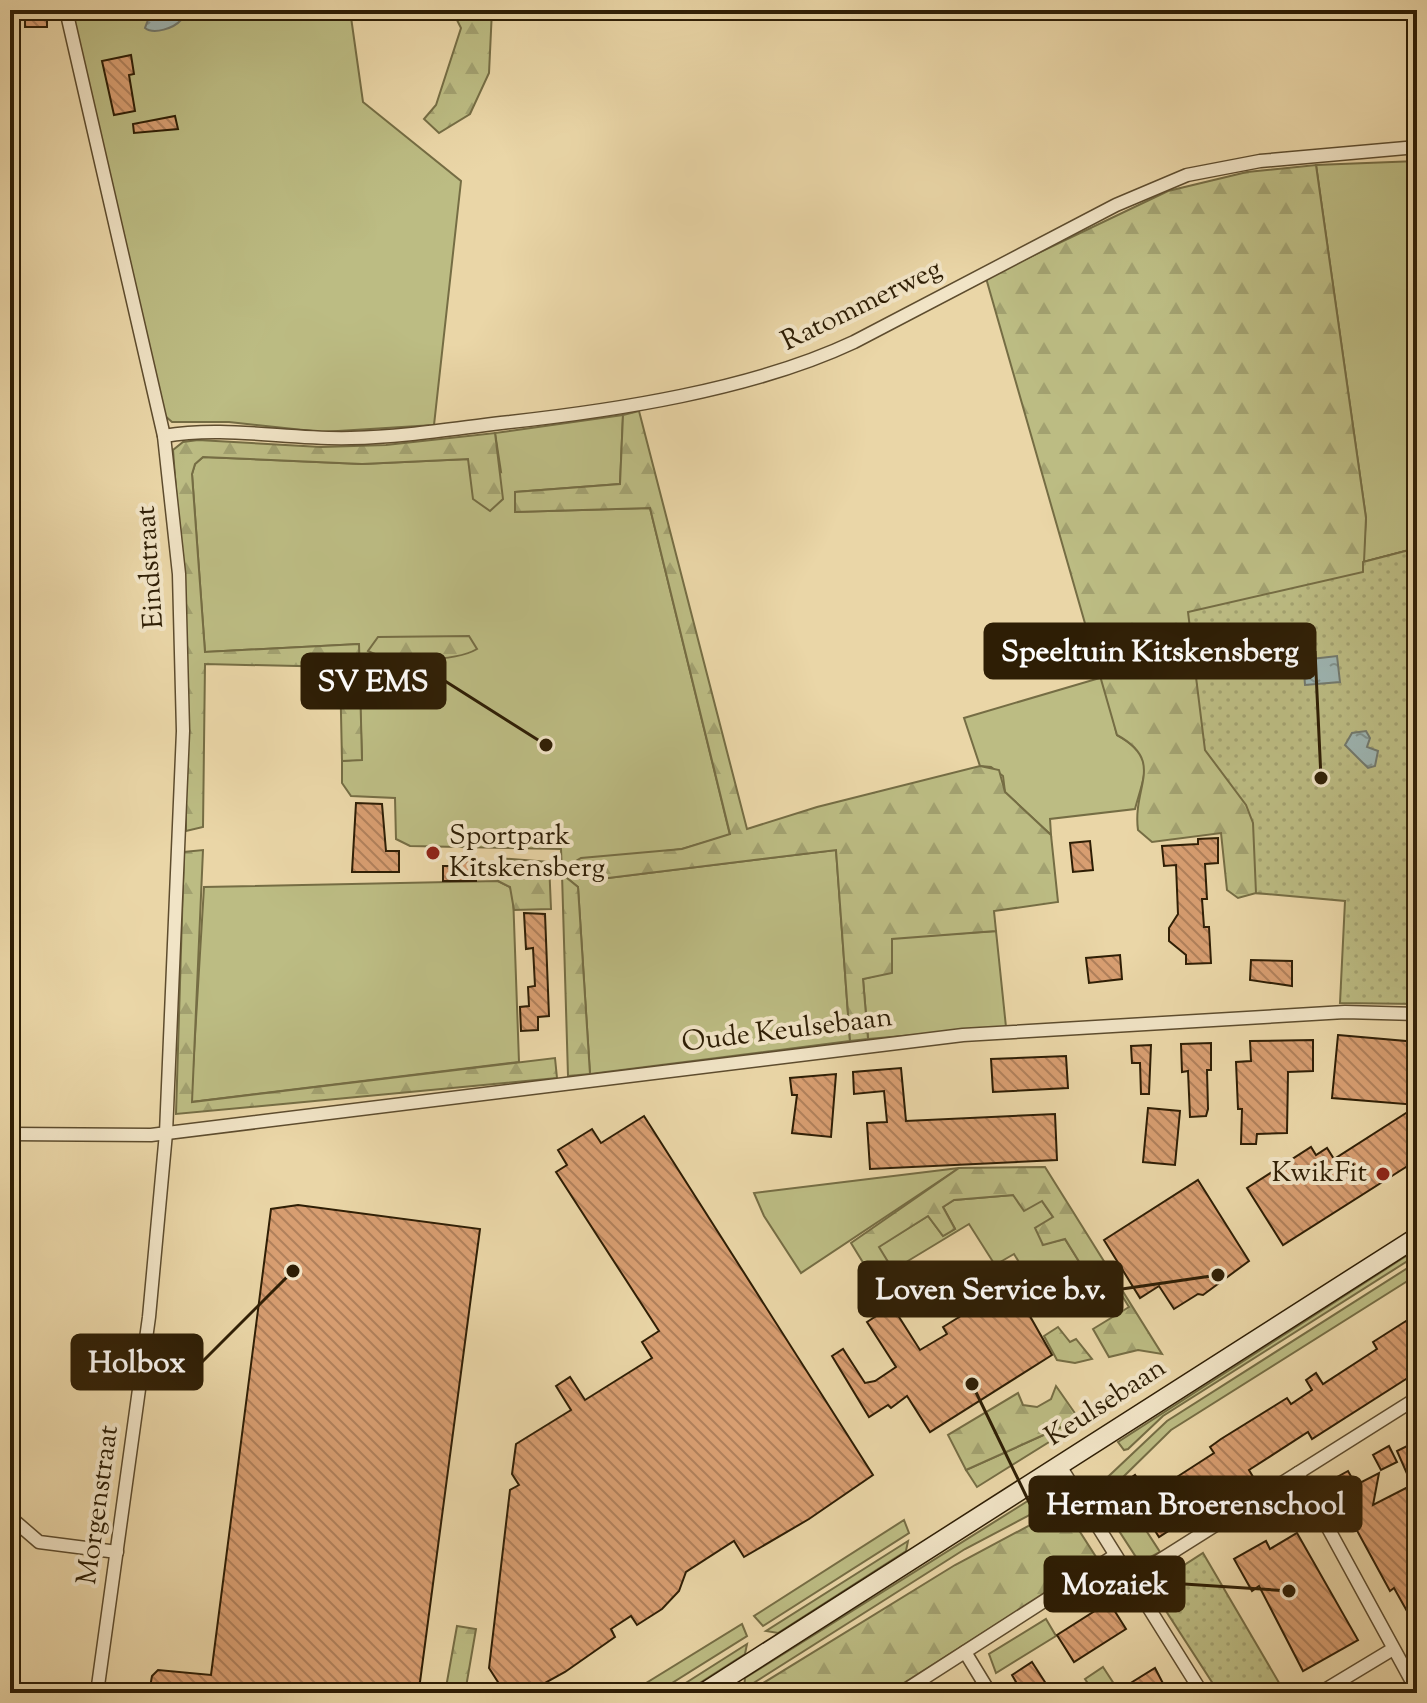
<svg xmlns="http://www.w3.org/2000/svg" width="1427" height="1703" font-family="'Sorts Mill Goudy',serif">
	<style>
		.grass { fill: #bcbc83; stroke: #756d44; stroke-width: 2 }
		.forest { fill: url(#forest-firs); stroke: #756d44; stroke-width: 2 }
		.park { fill: url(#park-dots); stroke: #756d44; stroke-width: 2 }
		.water { fill: url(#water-ripples); stroke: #71796e; stroke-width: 2 }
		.building { fill: url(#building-back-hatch); stroke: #2e1e05; stroke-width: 2 }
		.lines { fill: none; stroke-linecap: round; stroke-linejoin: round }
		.street-casing { stroke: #5d4c2e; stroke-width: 15 }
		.secondary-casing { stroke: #2e1e05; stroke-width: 21 }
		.street { stroke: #f1e4c6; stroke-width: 12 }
		.secondary { stroke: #f1e4c6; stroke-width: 18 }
		.poi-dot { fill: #8f2418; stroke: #f1e4c6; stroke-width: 3 }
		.labels { text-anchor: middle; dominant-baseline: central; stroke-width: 8; stroke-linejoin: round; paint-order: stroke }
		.street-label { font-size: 28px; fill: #2e1e05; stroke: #f1e4c6 }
		.poi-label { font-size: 28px; fill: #2e1e05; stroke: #f1e4c6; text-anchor: start }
		.leader { fill: none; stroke: #2e1e05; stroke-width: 3 }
		.callout-dot { fill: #2e1e05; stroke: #f1e4c6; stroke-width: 3 }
		.callout { fill: #2e1e05; stroke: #2e1e05; stroke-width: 3 }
		.callout-label { font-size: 30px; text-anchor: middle; font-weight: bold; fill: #fff }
	</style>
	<defs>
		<pattern id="forest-firs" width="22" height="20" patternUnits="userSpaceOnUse" patternTransform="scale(2)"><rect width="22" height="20" fill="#bcbc83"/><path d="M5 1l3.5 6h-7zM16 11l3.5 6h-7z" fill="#a2a170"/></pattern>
		<pattern id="park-dots" width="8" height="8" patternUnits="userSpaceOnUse" patternTransform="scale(2)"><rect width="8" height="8" fill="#bcbc83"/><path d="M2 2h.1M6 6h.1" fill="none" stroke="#a2a170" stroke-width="1.8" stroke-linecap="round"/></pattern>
		<pattern id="water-ripples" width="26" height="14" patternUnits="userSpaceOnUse" patternTransform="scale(2)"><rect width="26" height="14" fill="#9db6b4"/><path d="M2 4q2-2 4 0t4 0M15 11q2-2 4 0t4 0" fill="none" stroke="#809390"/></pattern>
		<pattern id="building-back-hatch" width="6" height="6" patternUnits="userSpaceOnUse" patternTransform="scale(2)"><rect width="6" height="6" fill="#d89e71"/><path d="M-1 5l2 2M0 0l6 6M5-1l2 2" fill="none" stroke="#b0805b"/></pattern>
	</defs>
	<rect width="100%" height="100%" fill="#ead6a7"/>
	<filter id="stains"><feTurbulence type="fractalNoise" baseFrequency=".0025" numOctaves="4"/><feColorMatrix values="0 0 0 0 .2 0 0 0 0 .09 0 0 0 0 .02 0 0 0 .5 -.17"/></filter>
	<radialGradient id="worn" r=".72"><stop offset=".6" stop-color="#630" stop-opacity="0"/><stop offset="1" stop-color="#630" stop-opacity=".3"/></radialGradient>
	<g class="grass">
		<path d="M70,10H350L363,102L461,181L434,425L322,432L229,422H172L164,415Z"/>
		<path d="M1417,161V548L1363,562L1366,518L1316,165Z"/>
		<path d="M623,415L620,484L516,492L515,512L650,508L730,835L682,849L641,854L592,880L836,850L850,1041L590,1074L578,887L562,874L561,849L410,846L396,839L395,798L351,796L342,783V761L362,759L358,644L205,652L192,474L195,464L203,457L362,464L469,459L501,472L495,433Z"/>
		<path d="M1103,677L1117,735C1156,756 1145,772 1135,809L1050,819L1051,835L1005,792L1003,776L991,767L980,766L964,718Z"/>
		<path d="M498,881L510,887L513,894L519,1062L191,1102L204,887Z"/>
		<path d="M996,931L1006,1027L868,1039L863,979L891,972V938Z"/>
		<path d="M959,1168L801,1273L764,1216L754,1193Z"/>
		<path d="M1013,1195L1042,1201L1053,1217L1043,1244L1065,1239L1093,1284L1048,1310L1014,1254L995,1265L969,1224L893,1270L878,1247L928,1216L943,1236L955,1229L943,1207L954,1200Z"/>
		<path d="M1417,1249V1255L1163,1416L1128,1449L1124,1450L1118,1442Z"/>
		<path d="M1417,1262V1275L1171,1430L1116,1484L1160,1552L1147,1559L1136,1557L1093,1491L1167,1421Z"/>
		<path d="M1079,1419H1086L977,1487L966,1470Z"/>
		<path d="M1053,1491L1066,1496L965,1549L744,1689L745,1678L1039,1494Z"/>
		<path d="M904,1520L909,1533L763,1626L754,1616Z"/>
		<path d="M908,1541L906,1551L778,1633L766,1631Z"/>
		<path d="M1046,1619L1056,1636L996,1673L989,1654Z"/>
		<path d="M742,1624L747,1636L656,1693H630Z"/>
		<path d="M747,1644L745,1654L684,1693H670Z"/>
		<path d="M1103,1667L1120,1693H1094L1085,1679Z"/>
	</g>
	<g class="forest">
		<path d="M452,10H492L489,73L470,114L439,133L424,119L436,105L461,28Z"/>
		<path d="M1316,165L1366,518L1364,562L1417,548L1319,895L1256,893L1238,898L1227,890L1221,833L1152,842L1138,830C1132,786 1166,762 1117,735L986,278L1168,191L1247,172Z"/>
		<path d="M639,411L747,829L817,807L980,766L999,770L1005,792L1051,835L1058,902L994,911L996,931L892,939V973L863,979L868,1039L850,1041L836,850L592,880L576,861L581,858L682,849L730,834L650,508L515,512V492L620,484L623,415Z"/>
		<path d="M495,433L503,499L490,511L473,499L468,459L362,464L203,457L195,464L192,474L205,652L359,644L362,760L342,761L340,667L205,664L203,827L186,831V623L173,450L183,442L198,440L321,447L386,445Z"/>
		<path d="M469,636L477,649C455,662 391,663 368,651L378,637Z"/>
		<path d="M203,850L192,1102L555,1058L557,1078L176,1114L184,852Z"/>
		<path d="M497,858L549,862L551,909L514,910L510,887L498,881Z"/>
		<path d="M562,874L578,887L590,1074L568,1076Z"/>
		<path d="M1045,1167L1162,1354L1138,1350L1109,1357L1093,1329L1129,1307L1109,1275L1093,1284L1065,1239L1043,1245L1035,1228L1053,1217L1042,1201L1024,1211L1013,1195L954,1200L943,1207L955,1229L943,1236L928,1216L879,1247L893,1270L875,1282L851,1243L959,1168Z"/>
		<path d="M1058,1327L1070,1342L1076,1339L1092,1359L1075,1363L1057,1360L1044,1336Z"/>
		<path d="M1056,1386L1079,1419L966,1470L948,1435L1018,1393L1023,1405L1037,1407L1051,1399Z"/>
		<path d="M1064,1507L1098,1560L888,1693H747L955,1565Z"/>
		<path d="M457,1626L476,1629L465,1693H445Z"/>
	</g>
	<g class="park">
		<path d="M1417,548V1004L1340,1003L1345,901L1256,893L1253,823L1246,805L1205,750L1188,612L1363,572V562Z"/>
		<path d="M1203,1553L1285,1693H1219L1155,1594L1158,1582Z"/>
	</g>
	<g class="water">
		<path d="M169,10L177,11L181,20C174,28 154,35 145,28L148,20L159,19Z"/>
		<path d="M1337,656L1340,682L1305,685L1303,660Z"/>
		<path d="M1366,731L1370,738L1367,747L1378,751L1375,766L1368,768L1345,745L1352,733Z"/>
	</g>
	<g class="building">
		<rect x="25" y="10" width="22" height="17"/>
		<path d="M131,55L134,74L129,75L135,111L114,115L102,61Z"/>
		<path d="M175,116L178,129L134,133L133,124Z"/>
		<path d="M356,803L382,804L386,851H399V872H352Z"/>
		<path d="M1218,838V863L1205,864L1207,899H1202L1204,927H1209L1211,963L1186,964V955L1169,941V928L1178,914L1176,865L1164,866L1162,846L1198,844V839Z"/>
		<path d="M1090,841L1093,870L1073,872L1070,843Z"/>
		<path d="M476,859V881H443V866H453V860Z"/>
		<path d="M524,913L545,914L549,1016L538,1017V1030L521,1031L520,1007L529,1006L528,987L535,986L533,948L526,949Z"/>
		<path d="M1120,955L1122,979L1089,983L1086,958Z"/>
		<path d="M1251,960L1292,961V986L1250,980Z"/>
		<path d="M1338,1035L1417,1042V1105L1332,1098Z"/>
		<path d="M1313,1040V1071L1288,1072L1287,1133L1257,1134L1256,1144H1241L1242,1109H1238L1236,1062L1251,1061L1250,1041Z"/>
		<path d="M1211,1043V1070H1207L1208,1109L1206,1116L1190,1117L1188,1071L1182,1072L1181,1044Z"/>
		<path d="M1151,1045L1149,1094H1141L1140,1063H1132L1131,1046Z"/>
		<path d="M1066,1056L1068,1088L993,1092L991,1059Z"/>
		<path d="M901,1068L906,1121L1055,1114L1057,1160L870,1169L867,1123L887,1122L884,1091L854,1094L853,1072Z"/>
		<path d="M836,1074L831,1137L792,1133L797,1095H792L790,1078Z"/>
		<path d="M1417,1106V1160L1283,1245L1247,1188L1311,1147L1316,1155L1327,1148L1334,1159Z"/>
		<path d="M1148,1108L1180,1111L1175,1165L1143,1162Z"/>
		<path d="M644,1116L873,1475L809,1519L744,1557L734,1541L686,1572L679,1591L662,1609L637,1625L631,1616L611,1629L615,1637L565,1672L527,1693H505L489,1668L510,1490L519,1485L512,1474L516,1444L571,1410L556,1386L570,1377L585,1400L652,1358L642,1342L659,1331L556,1172L567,1165L558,1150L592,1129L601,1143Z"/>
		<path d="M1198,1180L1249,1261L1203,1295L1198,1294L1174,1309L1159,1286L1140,1298L1104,1240Z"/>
		<path d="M298,1205L480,1229L420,1682L405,1693H149L152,1676L158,1670L211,1675L271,1209Z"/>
		<path d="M1002,1267L1052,1355L930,1432L907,1396L891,1408L888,1405L869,1417L832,1356L843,1349L865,1383L875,1381L896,1367L867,1322L892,1306L920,1350L947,1334L943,1327L977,1306L966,1288Z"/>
		<path d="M1417,1314V1372L1312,1439L1308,1432L1249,1470L1259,1487L1246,1495L1240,1485L1159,1537L1145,1515L1126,1523L1108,1494L1135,1475L1149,1495L1214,1453L1210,1447L1221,1439L1287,1398L1291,1404L1312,1390L1306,1380L1316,1373L1323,1384L1377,1349L1373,1342Z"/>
		<path d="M1417,1441V1629L1394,1588L1390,1591L1330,1481L1348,1471L1356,1485L1379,1473L1373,1505L1412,1485L1397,1451Z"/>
		<path d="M1389,1446L1397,1462L1381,1470L1373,1455Z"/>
		<path d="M1297,1533L1358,1640L1303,1671L1259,1586L1252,1591L1234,1559L1266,1541L1270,1549Z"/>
		<path d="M1109,1602L1126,1629L1074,1662L1057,1635Z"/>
		<path d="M1032,1662L1052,1693H999L1016,1682L1012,1675Z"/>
		<path d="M1155,1668L1168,1693H1135L1129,1684Z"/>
	</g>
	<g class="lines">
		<g class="street-casing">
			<g id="street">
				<path d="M66,10L164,436L179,574L183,731L166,1133L149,1317L97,1693"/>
				<path d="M164,436C226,425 288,440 351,438C402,437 451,429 501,423C613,411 752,390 854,342L1116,205L1187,175L1260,161L1417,147"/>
				<path d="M10,1134L151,1135L963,1035L1345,1012L1417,1014"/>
				<path d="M1060,1466L1202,1693"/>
				<path d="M1298,1473L1417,1691"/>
				<path d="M10,1517L39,1542L117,1552"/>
				<path d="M1130,1579L1417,1398"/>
				<path d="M965,1652L990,1693"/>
				<path d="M901,1693L1114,1556"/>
				<path d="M1320,1693L1393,1649"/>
			</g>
		</g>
		<g class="secondary-casing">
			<path id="secondary" d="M703,1693L1417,1237"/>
		</g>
		<use href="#street" class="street"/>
		<use href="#secondary" class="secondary"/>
	</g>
	<g class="poi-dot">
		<circle cx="433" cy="853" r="8"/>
		<circle cx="1383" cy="1174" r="8"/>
	</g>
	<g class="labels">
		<g class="street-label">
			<text transform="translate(862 306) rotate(-26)">Ratommerweg</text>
			<text transform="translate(151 567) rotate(-94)">Eindstraat</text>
			<text transform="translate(787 1031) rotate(-7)">Oude Keulsebaan</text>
			<text transform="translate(1106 1403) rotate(-33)">Keulsebaan</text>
			<text transform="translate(99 1505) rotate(-82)">Morgenstraat</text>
		</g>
		<g class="poi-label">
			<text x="449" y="837">Sportpark<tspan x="449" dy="32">Kitskensberg</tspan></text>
			<text x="1367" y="1174" text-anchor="end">KwikFit</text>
		</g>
	</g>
	<path class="leader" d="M1321 778L1315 651M546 745L445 681M1218 1275L1122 1289M293 1271L202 1362M972 1384L1030 1504M1289 1591L1184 1584"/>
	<g class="callout-dot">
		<circle cx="1321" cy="778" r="8"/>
		<circle cx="546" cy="745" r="8"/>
		<circle cx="1218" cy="1275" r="8"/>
		<circle cx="293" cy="1271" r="8"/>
		<circle cx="972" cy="1384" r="8"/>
		<circle cx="1289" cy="1591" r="8"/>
	</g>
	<g class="callout">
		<rect x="985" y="624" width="330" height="54" rx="8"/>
		<rect x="302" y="654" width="143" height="54" rx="8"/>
		<rect x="859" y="1262" width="263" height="54" rx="8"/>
		<rect x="72" y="1335" width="130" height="54" rx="8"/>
		<rect x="1030" y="1477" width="331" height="54" rx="8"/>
		<rect x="1045" y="1557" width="139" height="54" rx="8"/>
	</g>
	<g class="callout-label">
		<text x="1150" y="661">Speeltuin Kitskensberg</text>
		<text x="373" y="691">SV EMS</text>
		<text x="991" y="1299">Loven Service b.v.</text>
		<text x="137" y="1372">Holbox</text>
		<text x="1196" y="1514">Herman Broerenschool</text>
		<text x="1115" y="1594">Mozaiek</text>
	</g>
	<rect width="1427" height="1703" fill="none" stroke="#ead6a7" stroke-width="40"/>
	<rect x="12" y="12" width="1403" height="1679" fill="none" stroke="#2e1e05" stroke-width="4"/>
	<rect x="20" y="20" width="1387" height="1663" fill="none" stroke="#2e1e05" stroke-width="2"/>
	<rect width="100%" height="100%" filter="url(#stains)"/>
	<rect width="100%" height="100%" fill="url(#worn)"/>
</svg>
